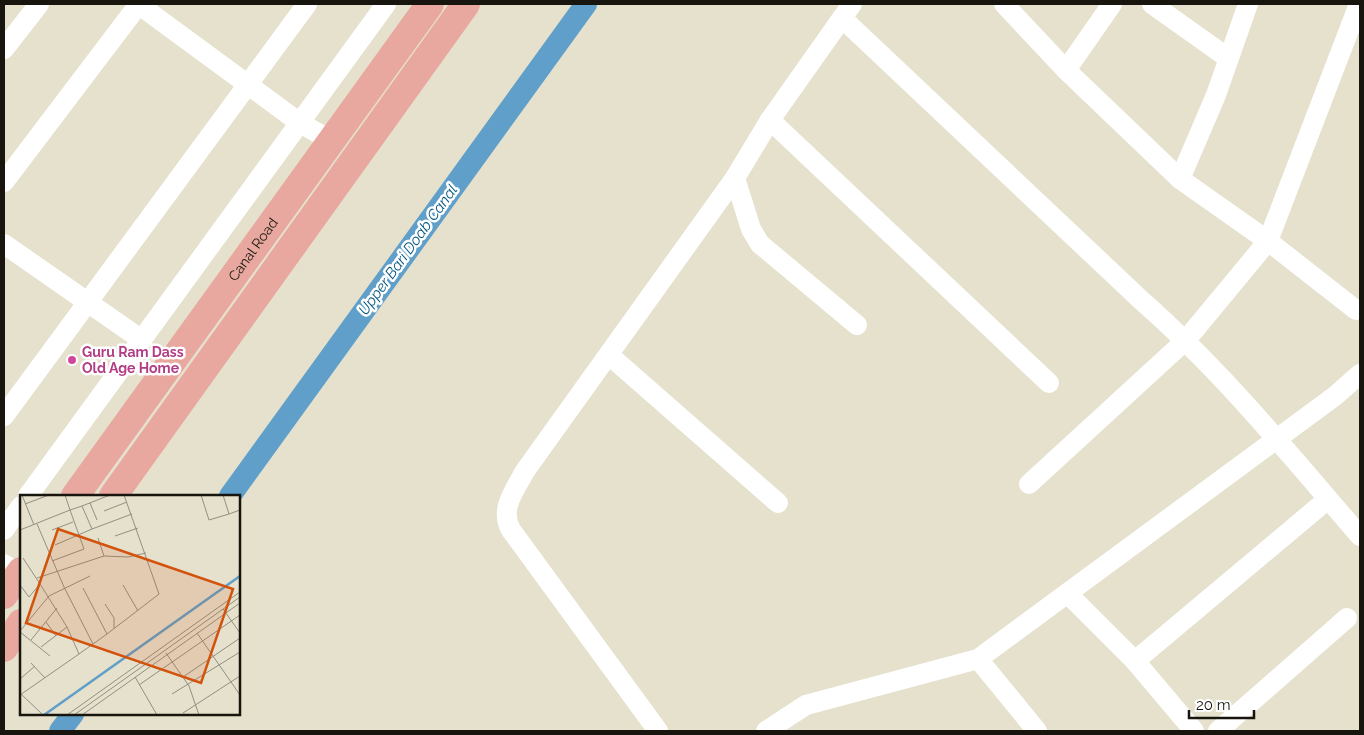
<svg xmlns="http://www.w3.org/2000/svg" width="1364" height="735" font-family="Raleway,sans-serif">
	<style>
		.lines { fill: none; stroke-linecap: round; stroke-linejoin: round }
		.canal { stroke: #5f9fc9; stroke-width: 22 }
		.minor { stroke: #fff; stroke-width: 20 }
		.primary { stroke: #e8a89f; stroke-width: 28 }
		.hotel-dot { fill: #d1479c; stroke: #fff; stroke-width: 2 }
		.labels { text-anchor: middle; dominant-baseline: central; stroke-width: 5; stroke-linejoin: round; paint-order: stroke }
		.street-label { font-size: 14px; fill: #17150e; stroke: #fff }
		.hotel-label { font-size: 14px; font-weight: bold; fill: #b23c85; stroke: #fff; text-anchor: start }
		.water-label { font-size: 15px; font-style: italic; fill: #00557e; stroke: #fff }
		.inset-river { fill: none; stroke: #5f9fc9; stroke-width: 2.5 }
		.inset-road { fill: none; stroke: #938f81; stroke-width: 1 }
		.view { fill: #d3520c; fill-opacity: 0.15; stroke: #d3520c; stroke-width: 2.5 }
		.inset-edge { fill: none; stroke: #17150e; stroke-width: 2.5 }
	</style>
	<rect width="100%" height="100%" fill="#e5e1cd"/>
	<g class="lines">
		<g class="canal">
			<path d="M230,496L586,4"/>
			<path d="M60,731L73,714"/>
		</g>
		<g class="minor">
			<path d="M138,4L300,123L332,141"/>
			<path d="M852,4L842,18L1142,301C1223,372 1290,455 1360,536"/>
			<path d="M1004,4L1066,70"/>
			<path d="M1112,4L1066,70L1180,179L1268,241L1356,310"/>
			<path d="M1152,4L1228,58"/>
			<path d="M842,18L770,120L1049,383"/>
			<path d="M4,49L39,4"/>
			<path d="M735,178L751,229L760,244L857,325"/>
			<path d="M1180,179L1216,95L1248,4"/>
			<path d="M4,182L139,4"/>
			<path d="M4,244L142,340"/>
			<path d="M609,355L778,503"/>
			<path d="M4,416L307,4"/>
			<path d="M1029,484L1186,340L1268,241L1359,4"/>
			<path d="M28,496L386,4"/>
			<path d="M4,530L21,506"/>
			<path d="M4,564L19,574"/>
			<path d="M1068,594L1135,661"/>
			<path d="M978,659L1037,731"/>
			<path d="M658,731L511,530C499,509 515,490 525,471L735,178L770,120"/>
			<path d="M766,731L806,705L978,659L1335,396L1360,374"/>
			<path d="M1194,731L1135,661L1328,499"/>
			<path d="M1218,731L1347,618"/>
		</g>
		<g class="primary">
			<path id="s1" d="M75,496L430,4"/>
			<path d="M113,496L466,4"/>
			<path d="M4,595L21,571"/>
			<path d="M4,648L21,623"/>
		</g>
	</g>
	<circle class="hotel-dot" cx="72" cy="360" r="5"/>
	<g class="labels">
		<g class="street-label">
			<text stroke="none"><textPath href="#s1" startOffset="304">Canal Road</textPath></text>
		</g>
		<g class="hotel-label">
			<text x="82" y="352">Guru Ram Dass<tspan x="82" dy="16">Old Age Home</tspan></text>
		</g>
		<g class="water-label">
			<text transform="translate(408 250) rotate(-54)">Upper Bari Doab Canal</text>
		</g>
	</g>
	<g transform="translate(20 495)">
		<rect width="220" height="220" fill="#e5e1cd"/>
		<path class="inset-river" d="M24,220L220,81"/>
		<path class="inset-road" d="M2,0L14,30M181,0L189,25L209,19M203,0L209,19L220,15M70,8L77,25M5,9L29,0M62,11L90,0M84,16L107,7M17,29L44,92L73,149L59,159M0,35L50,15L45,0M32,35L53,27M95,41L118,33M78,43L84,61M35,50L72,34M32,66L64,54L50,15L62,11L72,34L112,19M17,83L84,61L108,62L126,58M20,89L47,132L21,152M0,90L9,102L20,89L3,63M103,90L118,116M63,93L87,139L73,149M85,109L94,123V133M203,114L220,138M26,127L36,141M0,136L29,101L70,81M0,137L30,161M177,138L220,200M87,139L139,99L104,0M11,145L37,113M146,158L169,191L179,220M11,168L25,183M115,182L137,220M163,182L220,143M0,184L15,171M119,190L220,120M0,198L23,220M152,199L220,157M0,200L59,159L47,132M163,218L220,181M47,220L220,97M54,220L220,102M62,220L220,108"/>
		<path class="view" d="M38,34L213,94L181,188L6,128Z"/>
		<rect width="220" height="220" class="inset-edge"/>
	</g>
	<rect width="1364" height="735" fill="none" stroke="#17150e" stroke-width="10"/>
	<path d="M1189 710v8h65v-8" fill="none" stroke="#17150e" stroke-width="2.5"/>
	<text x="1196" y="710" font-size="15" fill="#17150e" stroke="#ffffff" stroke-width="4" paint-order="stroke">20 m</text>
</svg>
